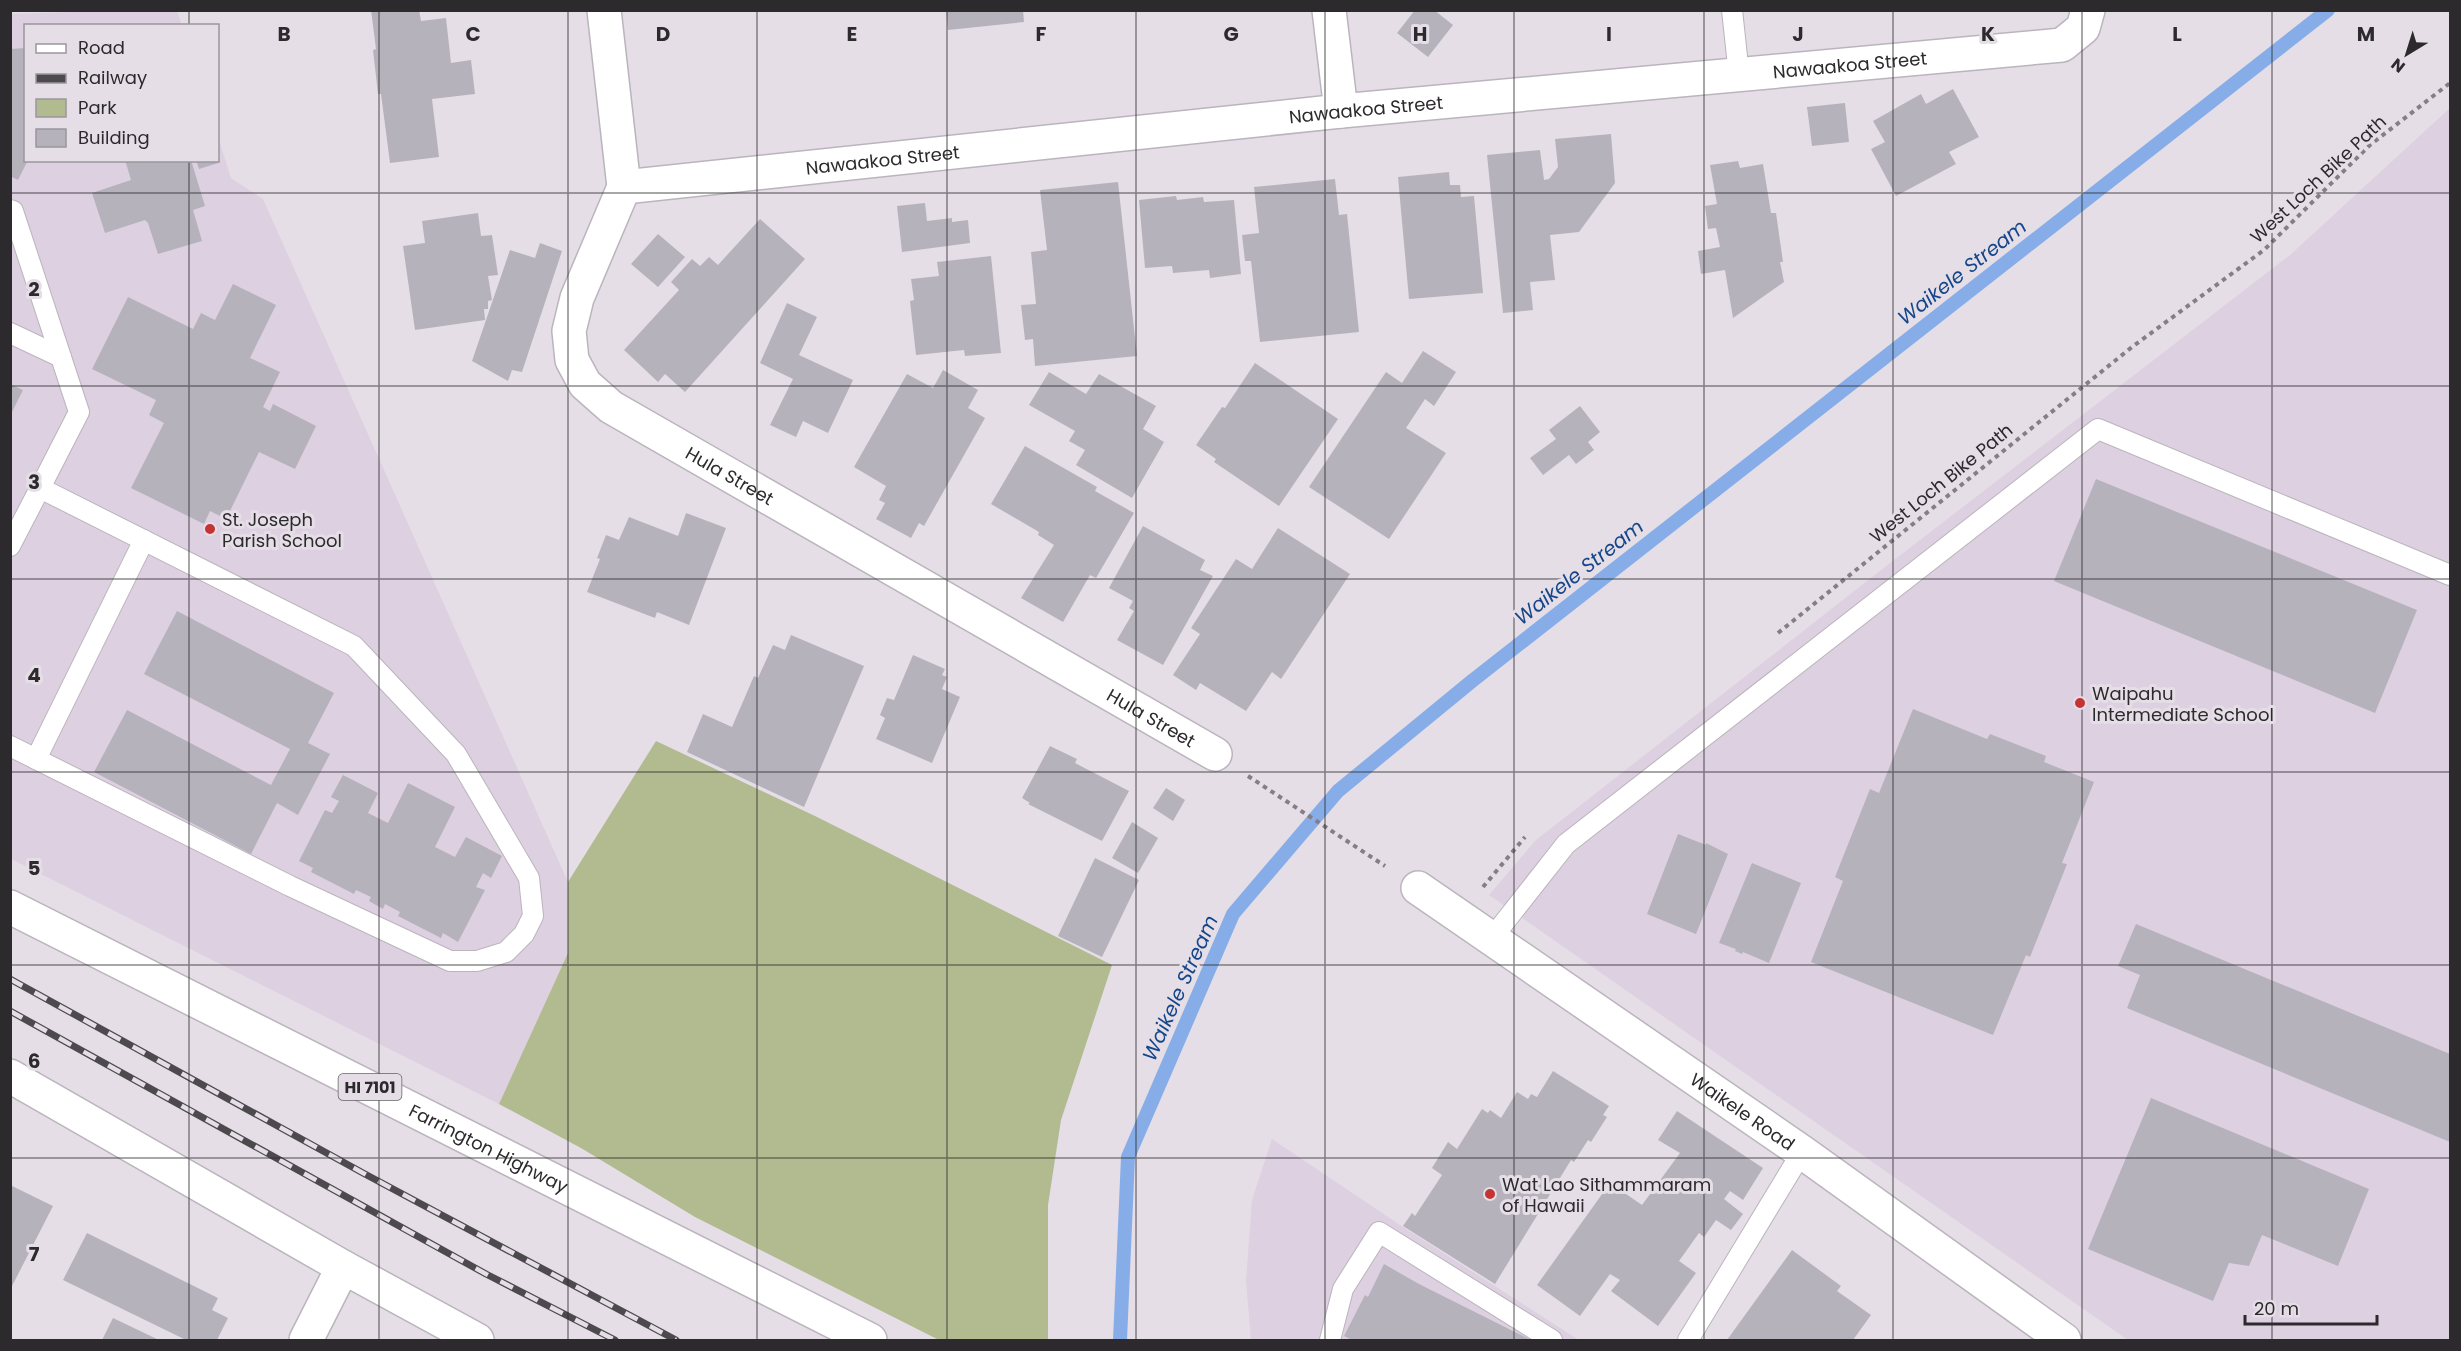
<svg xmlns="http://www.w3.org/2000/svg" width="2461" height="1351" font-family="Poppins,sans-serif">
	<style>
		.built { fill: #ddd0e0 }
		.green { fill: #b2ba8f }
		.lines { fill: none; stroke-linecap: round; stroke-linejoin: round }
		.stream { stroke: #86ade8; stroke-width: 14 }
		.building { fill: #b6b2bc }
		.service-casing { stroke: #bbb4bd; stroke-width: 22 }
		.minor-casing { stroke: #bbb4bd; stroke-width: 36 }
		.primary-casing { stroke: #bbb4bd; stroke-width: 36 }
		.path { stroke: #847f85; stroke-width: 4; stroke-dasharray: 4.5 4.5; stroke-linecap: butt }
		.service { stroke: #fff; stroke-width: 20 }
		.minor { stroke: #fff; stroke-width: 33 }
		.primary { stroke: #fff; stroke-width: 33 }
		.rail-casing { stroke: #4d4a4e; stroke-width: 7 }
		.rail { stroke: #e5dee7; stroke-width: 4.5; stroke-dasharray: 14; stroke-linecap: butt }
		.grid { fill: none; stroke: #2d2a2d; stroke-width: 1.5; stroke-opacity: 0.55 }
		.poi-dot { fill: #c33433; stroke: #e5dee7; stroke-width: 2 }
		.labels { text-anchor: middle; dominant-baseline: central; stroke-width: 6; stroke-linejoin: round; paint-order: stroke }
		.shield { fill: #e5dee7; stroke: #646065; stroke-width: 1.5 }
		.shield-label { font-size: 16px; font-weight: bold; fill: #2d2a2d }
		.street-label { font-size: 18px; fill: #2d2a2d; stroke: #e5dee7 }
		.poi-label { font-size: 18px; fill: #2d2a2d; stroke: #e5dee7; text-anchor: start }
		.water-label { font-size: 20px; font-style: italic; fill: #15468a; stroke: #e5dee7 }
		.grid-label { font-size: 20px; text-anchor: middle; font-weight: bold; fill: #2d2a2d; stroke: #e5dee7; stroke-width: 6; stroke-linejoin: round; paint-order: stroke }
	</style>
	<rect width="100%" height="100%" fill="#e5dee7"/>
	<g class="built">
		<path d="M101,11H177L182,25L26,26V160H218V137L231,178L263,199L568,882V953L499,1104L11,859L10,14Z"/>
		<path d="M2450,108V1340H2128L1489,895L1536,840L1885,567L2290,255Z"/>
		<path d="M1272,1139L1403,1227L1579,1340H1251L1246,1281L1252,1200Z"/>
	</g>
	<path class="green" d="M656,741L815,816L1112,965L1061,1120L1048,1205V1340H939L695,1217L581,1148L499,1104L568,953V882Z"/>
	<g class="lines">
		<path class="stream" d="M1120,1340L1128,1157L1233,914L1338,791L1472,681L2328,10"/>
	</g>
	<g class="building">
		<path d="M371,10H419L421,21L446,18L451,63L471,60L475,94L432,99L439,157L390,163L381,94H378L373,50L376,49Z"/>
		<path d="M946,10H1023L1024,22L948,30Z"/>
		<path d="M1415,10H1434L1453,25L1428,57L1397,33Z"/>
		<path d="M26,48V160H28L18,180L10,176V49Z"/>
		<path d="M1953,89L1979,137L1949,152L1956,164L1896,196L1871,149L1885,142L1873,121L1921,94L1926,104Z"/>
		<path d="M1845,103L1849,142L1812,146L1807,107Z"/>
		<path d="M1611,134L1615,183L1579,232L1550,235L1555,280L1530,282L1533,310L1503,313L1487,155L1540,150L1544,180L1549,179L1558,167L1555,139Z"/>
		<path d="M125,160H191L205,206L193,210L202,241L158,254L148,223L145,220L105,233L92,193L131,180Z"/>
		<path d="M196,160H217L218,163L199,169Z"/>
		<path d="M1738,161L1740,168L1763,164L1771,213H1776L1783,262H1780L1784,282L1733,318L1725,270L1701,274L1698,251L1720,247L1716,228L1708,229L1705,206L1717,204L1710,165Z"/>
		<path d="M1449,172L1450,185H1460L1461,197L1474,196L1483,293L1409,299L1398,177Z"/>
		<path d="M1335,179L1339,215L1347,214L1359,332L1260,342L1251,261H1245L1242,235L1259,233L1254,187Z"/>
		<path d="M1118,182L1137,356L1035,366L1033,339L1025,340L1021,305L1036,304L1031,252L1047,250L1040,190Z"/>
		<path d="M1176,196L1177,200L1203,197L1204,202L1234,200L1241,274L1210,278L1209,270L1173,273L1172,266L1145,268L1139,200Z"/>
		<path d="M925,203L927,221L952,218V222L968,220L970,243L902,252L897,206Z"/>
		<path d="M478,213L481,236L492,235L498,275L488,276L492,300L488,301V309H484L485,320L415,330L403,246L425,243L422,221Z"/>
		<path d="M760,219L805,259L685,392L665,374L658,382L624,350L679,290L671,282L692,259L700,266L709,257L718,265Z"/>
		<path d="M658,234L685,257L658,287L631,264Z"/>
		<path d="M540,243L562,251L522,372L512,370L508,381L472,361L510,250L535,258Z"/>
		<path d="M991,256L1001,353L965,356L964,350L916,355L910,301L914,300L911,279L939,276L937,262Z"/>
		<path d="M233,284L276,305L250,358L280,372L263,407L270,411L273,404L316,426L295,469L259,452L226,519L210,511L204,524L131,488L164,423L149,415L156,400L92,369L128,297L193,329L201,313L215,320Z"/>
		<path d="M787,303L817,317L799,355L853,380L828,433L803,421L796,437L770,425L793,379L760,363Z"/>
		<path d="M1423,351L1456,372L1434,406L1425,399L1406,428L1446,453L1389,539L1309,487L1386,372L1402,383Z"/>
		<path d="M1255,363L1338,419L1279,506L1214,462L1216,459L1196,445L1222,407L1225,408Z"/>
		<path d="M943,370L978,390L968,408L985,418L924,526L919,523L911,538L876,519L885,503L879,500L886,486L854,467L907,374L933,388Z"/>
		<path d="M1049,372L1086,394L1099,374L1156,406L1143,429L1164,442L1132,498L1076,465L1085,450L1069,441L1075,431L1029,405Z"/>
		<path d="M10,384L23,390L10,416Z"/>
		<path d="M1580,406L1600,432L1588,442L1594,450L1576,464L1569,455L1543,475L1530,458L1556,439L1549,430Z"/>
		<path d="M1025,446L1097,487L1095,491L1134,513L1096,578L1090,575L1063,622L1021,598L1054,545L1038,535L1039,532L991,504Z"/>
		<path d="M2096,479L2417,610L2375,713L2054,581Z"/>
		<path d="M686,513L726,528L689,625L657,612L655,618L587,592L600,559L597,558L606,535L619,540L629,517L678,536Z"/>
		<path d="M1143,526L1205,560L1200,570L1213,576L1163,665L1117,640L1134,611L1129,608L1133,601L1109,588Z"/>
		<path d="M1278,528L1350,574L1281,679L1272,672L1246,711L1200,683L1196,690L1173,675L1200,634L1191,628L1236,559L1252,569Z"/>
		<path d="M177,611L334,693L308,743L330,754L298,815L277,803L251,854L94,772L127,710L271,785L290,749L144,674Z"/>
		<path d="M791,635L864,666L804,807L687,752L703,714L732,727L754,676L758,678L773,645L785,650Z"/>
		<path d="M913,655L945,669L942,675L947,677L942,689L960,697L932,763L876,739L885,718L880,715L887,698L894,700Z"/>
		<path d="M1913,709L1987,739L1990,734L2046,756L2044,762L2094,782L2062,863L2067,864L2030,957L2026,955L1993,1035L1811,962L1843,881L1835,877L1870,789L1879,793Z"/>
		<path d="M1050,746L1077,759L1075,763L1129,791L1102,841L1028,804L1030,803L1022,798Z"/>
		<path d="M343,775L378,793L368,813L388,823L408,783L455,807L435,847L455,857L466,837L502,856L491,878L483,873L476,887L485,890L458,942L443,933L441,938L398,916L400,912L385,904L383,909L369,901L371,897L356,890L354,894L311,872L313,868L299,861L325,810L332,813L339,801L331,797Z"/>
		<path d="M1166,788L1185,800L1173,821L1153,808Z"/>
		<path d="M1132,822L1158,838L1138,873L1112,858Z"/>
		<path d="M1678,834L1706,845V843L1728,854L1696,934L1647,914Z"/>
		<path d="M1095,858L1139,880L1102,957L1058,936Z"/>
		<path d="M1752,863L1801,883L1769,963L1743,952L1742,954L1735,951L1736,949L1719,943Z"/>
		<path d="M2136,924L2450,1054V1142L2127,1008L2140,975L2118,966Z"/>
		<path d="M1553,1071L1609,1106L1603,1115L1607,1117L1591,1142L1588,1140L1574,1162L1571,1160L1495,1284L1403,1226L1412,1213L1415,1216L1442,1175L1432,1168L1448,1142L1457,1149L1482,1109L1488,1113L1490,1110L1501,1118L1517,1092L1528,1099L1531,1094L1537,1097Z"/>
		<path d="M2151,1098L2369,1189L2338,1266L2262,1235L2249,1266L2229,1263L2213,1301L2088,1249Z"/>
		<path d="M1677,1111L1763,1168L1743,1200L1730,1191L1724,1199L1743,1214L1731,1230L1716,1220L1704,1237L1699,1233L1679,1261L1696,1273L1658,1326L1611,1291L1620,1280L1610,1274L1580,1316L1537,1285L1610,1183L1642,1205L1680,1153L1658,1140Z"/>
		<path d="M10,1185L53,1206L10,1290Z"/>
		<path d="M87,1233L218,1298L212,1310L228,1318L217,1340H186L63,1280Z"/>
		<path d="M1792,1250L1841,1286L1837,1291L1871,1315L1853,1340H1727Z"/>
		<path d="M1384,1264L1419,1284L1531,1340H1352L1344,1336L1365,1295L1368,1297Z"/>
		<path d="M113,1318L159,1340H102Z"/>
	</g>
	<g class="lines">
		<g class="service-casing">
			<g id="service">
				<path d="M1732,10L1739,75"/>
				<path d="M10,210L13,211L79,412L40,488"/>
				<path d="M10,333L61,357"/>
				<path d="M10,546L40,488L354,646L456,754L529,878L533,916L524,934L506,952L477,961H450L290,886L10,746"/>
				<path d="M36,759L144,540"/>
				<path d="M1492,938L1566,844L2098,429L2450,575"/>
				<path d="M1330,1340L1343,1289L1379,1232L1552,1340"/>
				<path d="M1688,1340L1802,1152"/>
			</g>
		</g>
		<g class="minor-casing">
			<g id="minor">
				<path id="s1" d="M604,10L624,187L577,298L569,331L572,360L585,384L611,407L1215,754"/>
				<path d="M1329,10L1341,111"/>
				<path id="s2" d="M624,187L1341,111L2062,45L2083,28L2088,10"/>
				<path id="s3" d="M1418,888L1802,1152L2064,1340"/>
				<path d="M306,1340L343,1267"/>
			</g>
		</g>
		<g class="primary-casing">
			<g id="primary">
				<path id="s4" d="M10,907L870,1340"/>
				<path d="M10,1076L343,1267L477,1340"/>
			</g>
		</g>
		<g class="path">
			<path d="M1778,633L2132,347L2264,250L2370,145L2450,83"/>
			<path d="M1248,776L1385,866"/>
			<path d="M1483,887L1525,837"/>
		</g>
		<use href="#service" class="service"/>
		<use href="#minor" class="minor"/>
		<use href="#primary" class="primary"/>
		<g class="rail-casing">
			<g id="rail">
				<path d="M10,979L363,1173L676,1340"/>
				<path d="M10,1011L486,1274L615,1340"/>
			</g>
		</g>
		<use href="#rail" class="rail"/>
	</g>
	<path class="grid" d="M189,10V26M379,10V1340M568,10V1340M757,10V1340M947,10V1340M1136,10V1340M1325,10V1340M1514,10V1340M1704,10V1340M1893,10V1340M2082,10V1340M2272,10V1340M189,160V1340M10,193H2450M10,386H2450M10,579H2450M10,772H2450M10,965H2450M10,1158H2450"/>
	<g class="poi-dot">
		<circle cx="210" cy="529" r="6"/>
		<circle cx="2080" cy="703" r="6"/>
		<circle cx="1490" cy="1194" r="6"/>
	</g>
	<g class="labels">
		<rect class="shield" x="338.5" y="1074" width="63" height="26" rx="4.5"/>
		<g class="shield-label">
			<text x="370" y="1087">HI 7101</text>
		</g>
		<g class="street-label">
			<text stroke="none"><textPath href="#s2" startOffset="1232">Nawaakoa Street</textPath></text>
			<text stroke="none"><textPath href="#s2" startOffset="746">Nawaakoa Street</textPath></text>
			<text stroke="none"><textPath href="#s2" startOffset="260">Nawaakoa Street</textPath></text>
			<text transform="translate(2318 179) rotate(-43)">West Loch Bike Path</text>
			<text stroke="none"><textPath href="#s1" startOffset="561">Hula Street</textPath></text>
			<text transform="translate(1941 483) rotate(-39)">West Loch Bike Path</text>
			<text stroke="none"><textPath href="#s1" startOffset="1047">Hula Street</textPath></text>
			<text stroke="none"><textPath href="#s3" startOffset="394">Waikele Road</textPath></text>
			<text stroke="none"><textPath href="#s4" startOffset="536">Farrington Highway</textPath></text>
		</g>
		<g class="poi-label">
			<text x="222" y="519">St. Joseph<tspan x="222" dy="21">Parish School</tspan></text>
			<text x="2092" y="693">Waipahu<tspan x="2092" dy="21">Intermediate School</tspan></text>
			<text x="1502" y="1184">Wat Lao Sithammaram<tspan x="1502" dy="21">of Hawaii</tspan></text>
		</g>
		<g class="water-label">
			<text transform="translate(1962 272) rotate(-38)">Waikele Stream</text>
			<text transform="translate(1579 572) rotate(-38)">Waikele Stream</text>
			<text transform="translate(1180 988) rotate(-66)">Waikele Stream</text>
		</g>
	</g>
	<g class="grid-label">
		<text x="284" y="41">B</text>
		<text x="473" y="41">C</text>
		<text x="663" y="41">D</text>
		<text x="852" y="41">E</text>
		<text x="1041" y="41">F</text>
		<text x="1231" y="41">G</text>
		<text x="1420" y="41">H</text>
		<text x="1609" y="41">I</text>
		<text x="1798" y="41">J</text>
		<text x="1988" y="41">K</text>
		<text x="2177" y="41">L</text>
		<text x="2366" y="41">M</text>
		<text x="34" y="296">2</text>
		<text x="34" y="489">3</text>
		<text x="34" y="682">4</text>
		<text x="34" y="875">5</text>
		<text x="34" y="1068">6</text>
		<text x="34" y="1261">7</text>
	</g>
	<rect width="2461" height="1351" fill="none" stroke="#2d2a2d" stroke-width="24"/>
	<rect x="24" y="24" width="195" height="138" fill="#e5dee7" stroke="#9b969d" stroke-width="1.5"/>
	<rect x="36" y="44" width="30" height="9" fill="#ffffff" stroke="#9b969d" stroke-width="1.5"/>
	<text x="78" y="54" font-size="18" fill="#2d2a2d">Road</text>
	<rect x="36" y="74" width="30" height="9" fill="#4d4a4e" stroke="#9b969d" stroke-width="1.5"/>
	<text x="78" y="84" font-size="18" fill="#2d2a2d">Railway</text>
	<rect x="36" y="99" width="30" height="18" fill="#b2ba8f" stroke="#9b969d" stroke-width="1.5"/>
	<text x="78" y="114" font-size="18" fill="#2d2a2d">Park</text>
	<rect x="36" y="129" width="30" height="18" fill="#b6b2bc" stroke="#9b969d" stroke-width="1.5"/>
	<text x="78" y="144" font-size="18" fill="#2d2a2d">Building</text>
	<g transform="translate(2407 54) rotate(218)" stroke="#e5dee7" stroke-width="4.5" paint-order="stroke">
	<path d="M0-4.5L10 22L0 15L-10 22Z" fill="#2d2a2d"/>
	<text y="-9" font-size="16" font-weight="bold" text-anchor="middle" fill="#2d2a2d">N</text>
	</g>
	<path d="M2245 1315v9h132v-9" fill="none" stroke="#2d2a2d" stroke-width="3"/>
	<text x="2254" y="1315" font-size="18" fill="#2d2a2d" stroke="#e5dee7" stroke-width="4.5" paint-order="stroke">20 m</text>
</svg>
